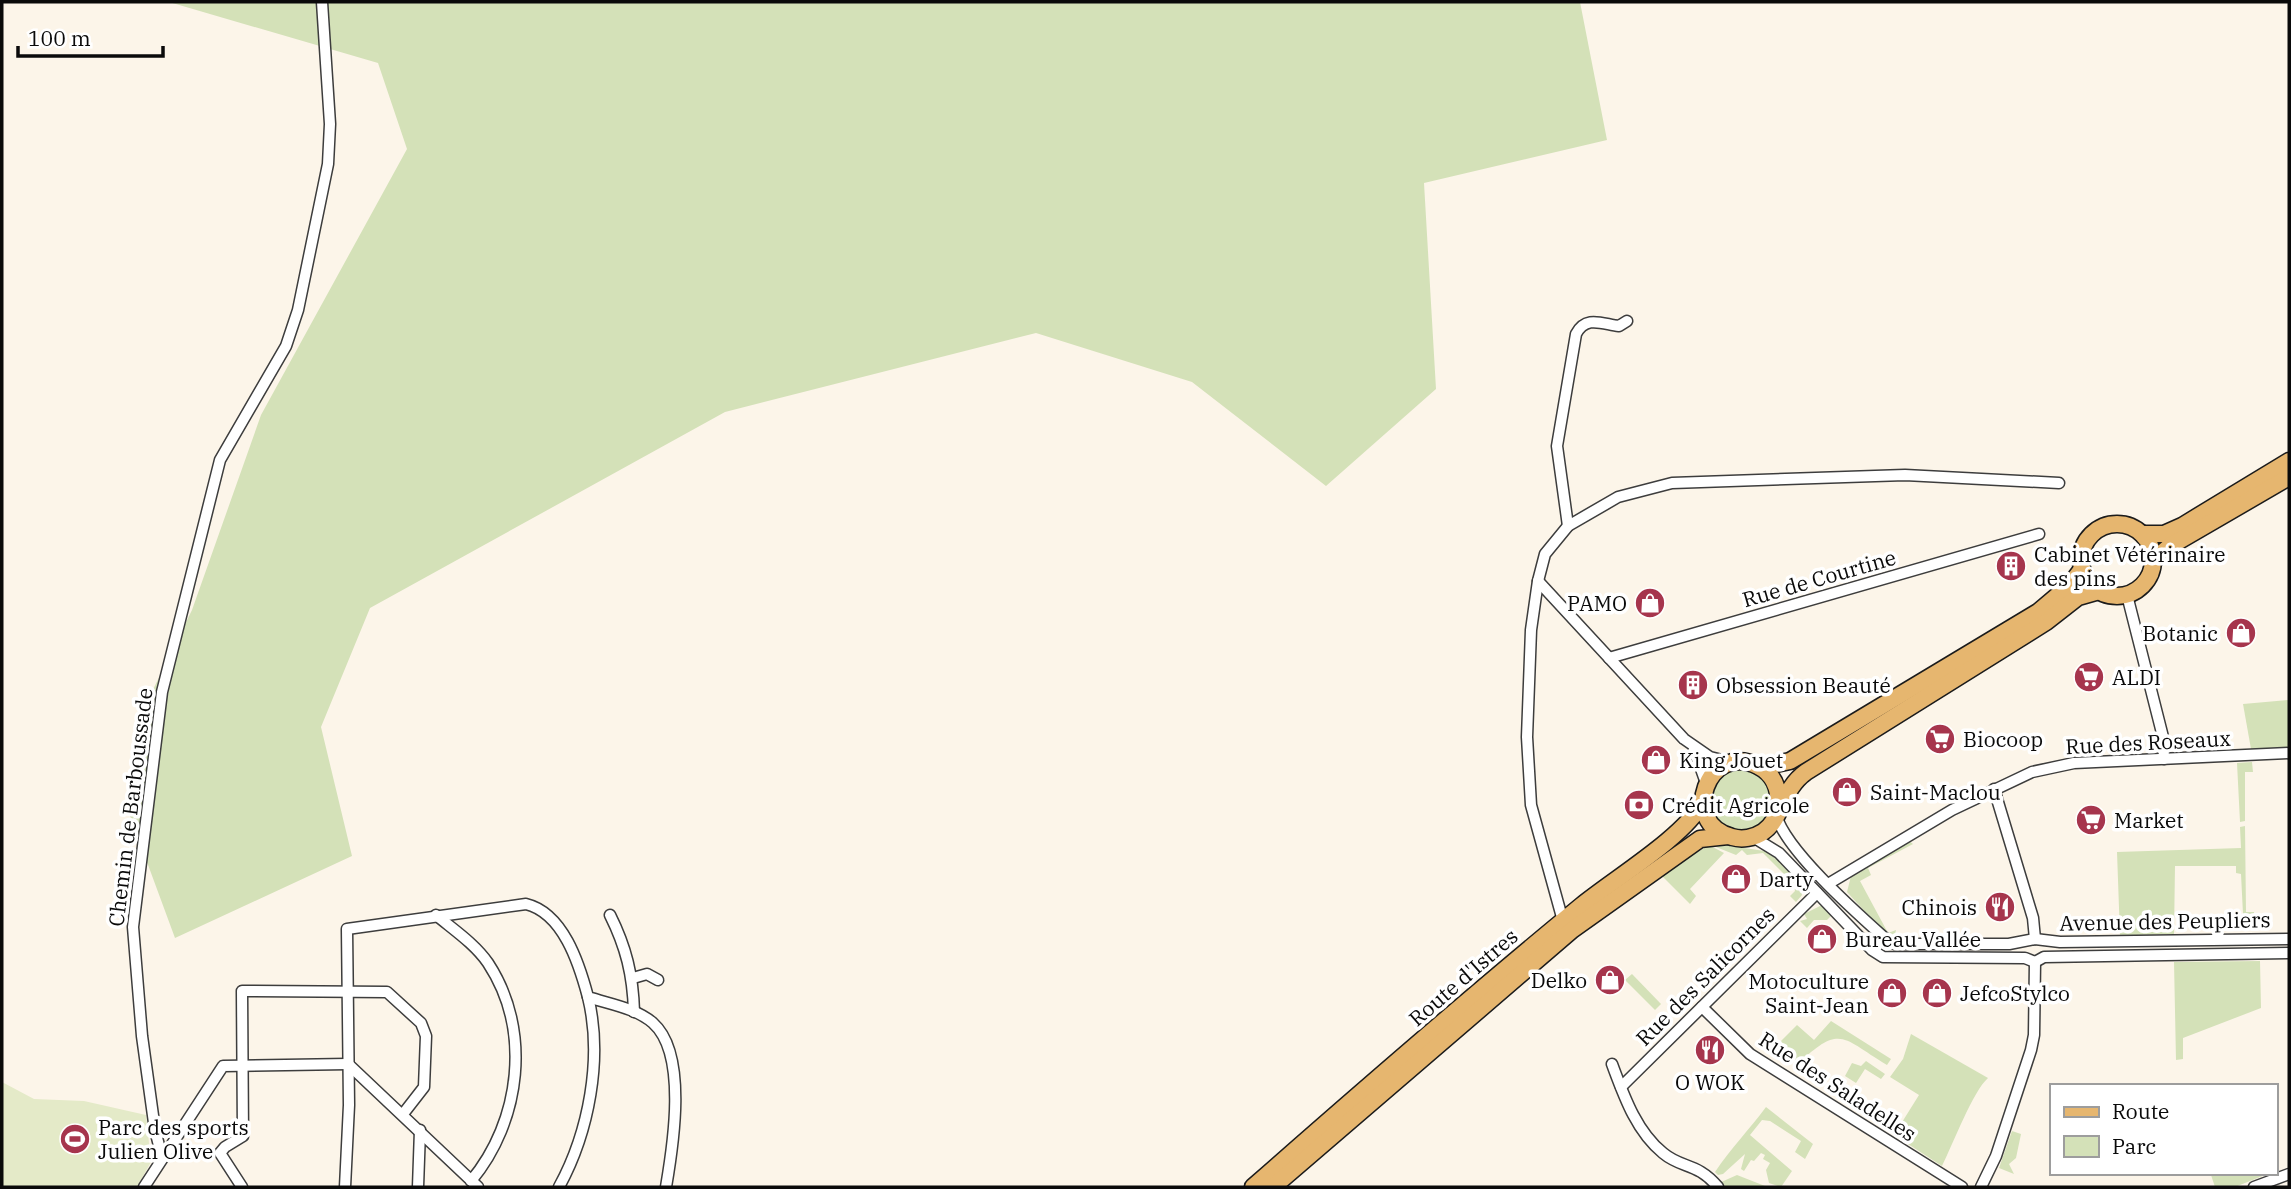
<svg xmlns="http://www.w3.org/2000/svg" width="2291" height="1189" font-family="'IBM Plex Serif',serif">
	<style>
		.green { fill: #d4e1b8 }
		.pitch { fill: #e4eac8 }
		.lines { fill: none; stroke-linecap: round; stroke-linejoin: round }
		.minor-casing { stroke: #3d3d3d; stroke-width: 13 }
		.primary-casing { stroke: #1b1b1b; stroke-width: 19 }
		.minor { stroke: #fff; stroke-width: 10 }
		.primary { stroke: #e6b66f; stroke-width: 16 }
		.labels { text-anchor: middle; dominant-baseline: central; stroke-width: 7; stroke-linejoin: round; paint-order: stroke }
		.poi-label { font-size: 21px; fill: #0a0a0a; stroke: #fff; text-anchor: start }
		.street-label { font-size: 21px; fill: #0a0a0a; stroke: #fff }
	</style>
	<rect width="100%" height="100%" fill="#fcf5e9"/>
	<g class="green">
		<path d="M169,2H1580L1607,140L1424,183L1436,389L1326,486L1192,382L1036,333L725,412L370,608L321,727L352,856L175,938L130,816L144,708L192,610L261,415L407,149L378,63Z"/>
		<path d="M2289,700V747L2251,749L2243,704Z"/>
		<path d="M2252,762L2253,772H2245V821L2240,822L2237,763Z"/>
		<circle cx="1742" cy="801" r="32"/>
		<path d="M2245,826L2246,912H2254V914H2243L2241,874L2236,873V866H2175L2174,934L2120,936L2117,852L2241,848L2240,827Z"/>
		<path d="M1908,840L1913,844L1868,868L1871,875L1860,881L1888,933L1896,930L1894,939L1886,935L1847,892L1851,876Z"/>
		<path d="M1716,844L1772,852L1800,881L1802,895L1796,902L1790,896L1795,891L1794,884L1763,853L1747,855L1742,850L1736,855L1711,845Z"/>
		<path d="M1709,845L1724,853L1690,889L1696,896L1690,904L1661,875Z"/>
		<path d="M1822,905L1831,916L1827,920H1814L1807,928L1800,921L1807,919L1804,914Z"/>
		<path d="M2260,961L2261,1008L2183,1038V1059L2176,1060L2174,962Z"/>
		<path d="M1632,974L1661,1004L1655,1010L1625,980Z"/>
		<path d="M1831,1021L1891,1059L1887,1065C1843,1039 1841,1023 1799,1063L1775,1047L1797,1025L1814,1040Z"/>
		<path d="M1911,1034L1988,1078C1973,1091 1953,1144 1942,1166L1894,1135L1919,1095L1890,1077L1903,1059Z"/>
		<path d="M1866,1061L1885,1074L1881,1079L1865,1069L1856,1083L1845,1076L1852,1063L1861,1066Z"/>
		<path d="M1766,1107L1813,1144L1805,1159L1795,1152L1801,1141L1770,1121L1762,1120L1750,1135L1792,1171L1781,1187L1769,1183L1766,1170L1770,1163L1763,1159L1765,1155L1761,1153L1754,1161L1751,1160L1744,1171L1741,1169L1745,1154L1723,1174L1718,1175L1715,1172C1731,1148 1749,1130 1766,1107Z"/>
		<path d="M2012,1131L2021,1134L2016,1158L2009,1164L2014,1174L1999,1168Z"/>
		<path d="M2239,1173H2270L2235,1187H2215L2211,1175Z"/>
		<path d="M1737,1175L1765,1186V1187H1722L1719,1183Z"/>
	</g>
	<path class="pitch" d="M2,1082L34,1099L84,1101L146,1115L151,1162L137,1187H2Z"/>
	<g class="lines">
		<g class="minor-casing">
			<g id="minor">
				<path d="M1568,526L1557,446L1576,334C1586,315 1602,324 1619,326L1627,321"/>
				<path d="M1538,581L1684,739L1710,757L1730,762"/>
				<path d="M2127,595L2163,737L2164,759"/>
				<path d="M1609,658L2039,534"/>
				<path d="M1694,749L1706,783"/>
				<path d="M1994,789L2033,918L2035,939"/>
				<path d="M1776,815C1786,851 1859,915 1888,941L1895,944H2009L2035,939L2060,942L2289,939"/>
				<path d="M1753,837L1779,853L1872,950L1883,957L2025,958L2035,962"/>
				<path d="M1828,884L1952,810L2032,772L2074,763L2289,753"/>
				<path d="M436,915C454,930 475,944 488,963C532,1030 521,1121 471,1181"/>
				<path d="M610,915C626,947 633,975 634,1012"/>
				<path d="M1563,921L1531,805L1527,737L1531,630L1538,581L1545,554L1568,526L1618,497L1672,483L1905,475L2059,483"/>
				<path d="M2035,962L2044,957L2289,953"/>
				<path d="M633,978L647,974L658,980"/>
				<path d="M1702,1007L1750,1054L1962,1187"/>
				<path d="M348,1064L478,1187"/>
				<path d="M1612,1064C1624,1096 1636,1131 1663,1153C1682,1169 1697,1162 1718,1187"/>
				<path d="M1621,1087L1817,893"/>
				<path d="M162,1157L155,1130L142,1036L133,927L162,692L220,460L286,346L298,310L328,164L330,124L322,2"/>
				<path d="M144,1187L223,1066L348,1064"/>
				<path d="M242,1187L220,1153L225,1147L243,1136L242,991L387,992L421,1023L426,1036L424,1087L403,1114"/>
				<path d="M345,1187L349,1105L347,929L526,904C563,913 579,963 588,997C609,1004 636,1008 653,1023C688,1054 673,1146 666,1187"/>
				<path d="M418,1187L420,1130"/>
				<path d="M559,1187C589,1132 603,1058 588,997"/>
				<path d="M1981,1187L1996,1156L2031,1050L2034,1035L2035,962"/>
				<path d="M2254,1187L2289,1174"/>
			</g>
		</g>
		<g class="primary-casing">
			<g id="primary">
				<circle cx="2117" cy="560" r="36"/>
				<path d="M2143,534H2164L2182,526L2289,461"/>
				<path d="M2154,560L2170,546L2289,477"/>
				<path d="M1761,767L1790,761L2038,612L2070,585L2082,569"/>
				<path d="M1779,805C1779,788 1774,774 1758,766C1708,741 1678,823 1732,837C1742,840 1754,838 1763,832C1783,818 1781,790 1806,772L2046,622L2078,597L2099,591"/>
				<path d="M1253,1187C1361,1092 1470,997 1581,906C1614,879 1684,837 1702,803"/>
				<path d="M1273,1187L1572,930L1700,839L1728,836"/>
			</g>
		</g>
		<use href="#minor" class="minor"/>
		<use href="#primary" class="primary"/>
	</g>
	<defs>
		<g id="building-disc" transform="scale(1.575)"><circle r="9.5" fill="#a6354d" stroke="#fff"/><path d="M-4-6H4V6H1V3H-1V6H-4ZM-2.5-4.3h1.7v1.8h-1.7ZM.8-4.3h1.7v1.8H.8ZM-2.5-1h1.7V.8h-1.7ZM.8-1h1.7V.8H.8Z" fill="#fff"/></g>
		<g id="shop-disc" transform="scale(1.575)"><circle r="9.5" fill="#a6354d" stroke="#fff"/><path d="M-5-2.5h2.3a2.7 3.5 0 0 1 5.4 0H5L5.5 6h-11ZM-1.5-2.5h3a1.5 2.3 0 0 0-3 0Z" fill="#fff"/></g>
		<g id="supermarket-disc" transform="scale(1.575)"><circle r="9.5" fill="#a6354d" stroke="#fff"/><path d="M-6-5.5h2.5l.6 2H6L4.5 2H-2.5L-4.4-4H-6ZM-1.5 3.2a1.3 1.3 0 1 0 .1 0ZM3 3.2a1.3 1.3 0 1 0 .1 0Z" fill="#fff"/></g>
		<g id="bank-disc" transform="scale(1.575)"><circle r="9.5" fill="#a6354d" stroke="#fff"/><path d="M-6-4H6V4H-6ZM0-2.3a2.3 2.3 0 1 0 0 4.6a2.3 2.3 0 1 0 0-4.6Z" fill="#fff"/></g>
		<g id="restaurant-disc" transform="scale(1.575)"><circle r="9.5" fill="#a6354d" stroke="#fff"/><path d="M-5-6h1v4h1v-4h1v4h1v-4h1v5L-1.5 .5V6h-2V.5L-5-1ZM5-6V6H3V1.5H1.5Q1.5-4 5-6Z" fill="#fff"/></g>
		<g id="stadium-disc" transform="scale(1.575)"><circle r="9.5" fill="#a6354d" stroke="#fff"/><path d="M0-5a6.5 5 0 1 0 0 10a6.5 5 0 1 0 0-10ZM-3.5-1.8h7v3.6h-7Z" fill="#fff"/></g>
	</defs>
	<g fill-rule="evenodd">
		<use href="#building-disc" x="2011" y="566"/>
		<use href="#shop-disc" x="1650" y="603"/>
		<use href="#shop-disc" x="2241" y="633"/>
		<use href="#supermarket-disc" x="2089" y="677"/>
		<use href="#building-disc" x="1693" y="685"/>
		<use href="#supermarket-disc" x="1940" y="739"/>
		<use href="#shop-disc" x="1656" y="760"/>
		<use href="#shop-disc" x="1847" y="792"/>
		<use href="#bank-disc" x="1639" y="805"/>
		<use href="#supermarket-disc" x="2091" y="820"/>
		<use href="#shop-disc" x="1736" y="879"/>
		<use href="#restaurant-disc" x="2000" y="907"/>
		<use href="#shop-disc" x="1822" y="939"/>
		<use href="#shop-disc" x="1610" y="980"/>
		<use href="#shop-disc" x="1892" y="993"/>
		<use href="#shop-disc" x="1937" y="993"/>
		<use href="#restaurant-disc" x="1710" y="1050"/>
		<use href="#stadium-disc" x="75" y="1139"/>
	</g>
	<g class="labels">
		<g class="poi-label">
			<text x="2034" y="554">Cabinet Vétérinaire<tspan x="2034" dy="24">des pins</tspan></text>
			<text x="1627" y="603" text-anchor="end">PAMO</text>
			<text x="2218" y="633" text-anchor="end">Botanic</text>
			<text x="2112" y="677">ALDI</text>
			<text x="1716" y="685">Obsession Beauté</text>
			<text x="1963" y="739">Biocoop</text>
			<text x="1679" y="760">King Jouet</text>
			<text x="1870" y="792">Saint-Maclou</text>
			<text x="1662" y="805">Crédit Agricole</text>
			<text x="2114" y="820">Market</text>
			<text x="1759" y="879">Darty</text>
			<text x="1977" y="907" text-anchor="end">Chinois</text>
			<text x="1845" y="939">Bureau Vallée</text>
			<text x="1587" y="980" text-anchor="end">Delko</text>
			<text x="1869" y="981" text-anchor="end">Motoculture<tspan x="1869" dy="24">Saint-Jean</tspan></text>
			<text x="1960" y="993">JefcoStylco</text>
			<text x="1710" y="1082" text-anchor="middle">O WOK</text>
			<text x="98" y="1127">Parc des sports<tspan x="98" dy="24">Julien Olive</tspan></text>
		</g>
		<g class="street-label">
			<text transform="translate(1819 578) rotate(-16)">Rue de Courtine</text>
			<text transform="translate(2148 742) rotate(-3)">Rue des Roseaux</text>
			<text transform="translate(130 807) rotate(-83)">Chemin de Barboussade</text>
			<text transform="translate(2165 921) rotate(-1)">Avenue des Peupliers</text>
			<text transform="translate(1705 976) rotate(-45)">Rue des Salicornes</text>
			<text transform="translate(1463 977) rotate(-41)">Route d'Istres</text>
			<text transform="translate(1838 1086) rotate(33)">Rue des Saladelles</text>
		</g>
	</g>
	<rect width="2291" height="1189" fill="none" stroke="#0a0a0a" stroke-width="7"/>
	<rect x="2050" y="1084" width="228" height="91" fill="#ffffff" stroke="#9d9d9d" stroke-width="2"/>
	<rect x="2064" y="1107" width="35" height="10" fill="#e6b66f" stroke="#9d9d9d" stroke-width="2"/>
	<text x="2112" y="1119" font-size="21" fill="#0a0a0a">Route</text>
	<rect x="2064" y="1136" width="35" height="21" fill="#d4e1b8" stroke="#9d9d9d" stroke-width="2"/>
	<text x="2112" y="1154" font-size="21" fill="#0a0a0a">Parc</text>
	<path d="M18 46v10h145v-10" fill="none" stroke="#0a0a0a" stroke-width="3.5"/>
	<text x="28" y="46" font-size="21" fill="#0a0a0a" stroke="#ffffff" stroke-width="5" paint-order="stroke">100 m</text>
</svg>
